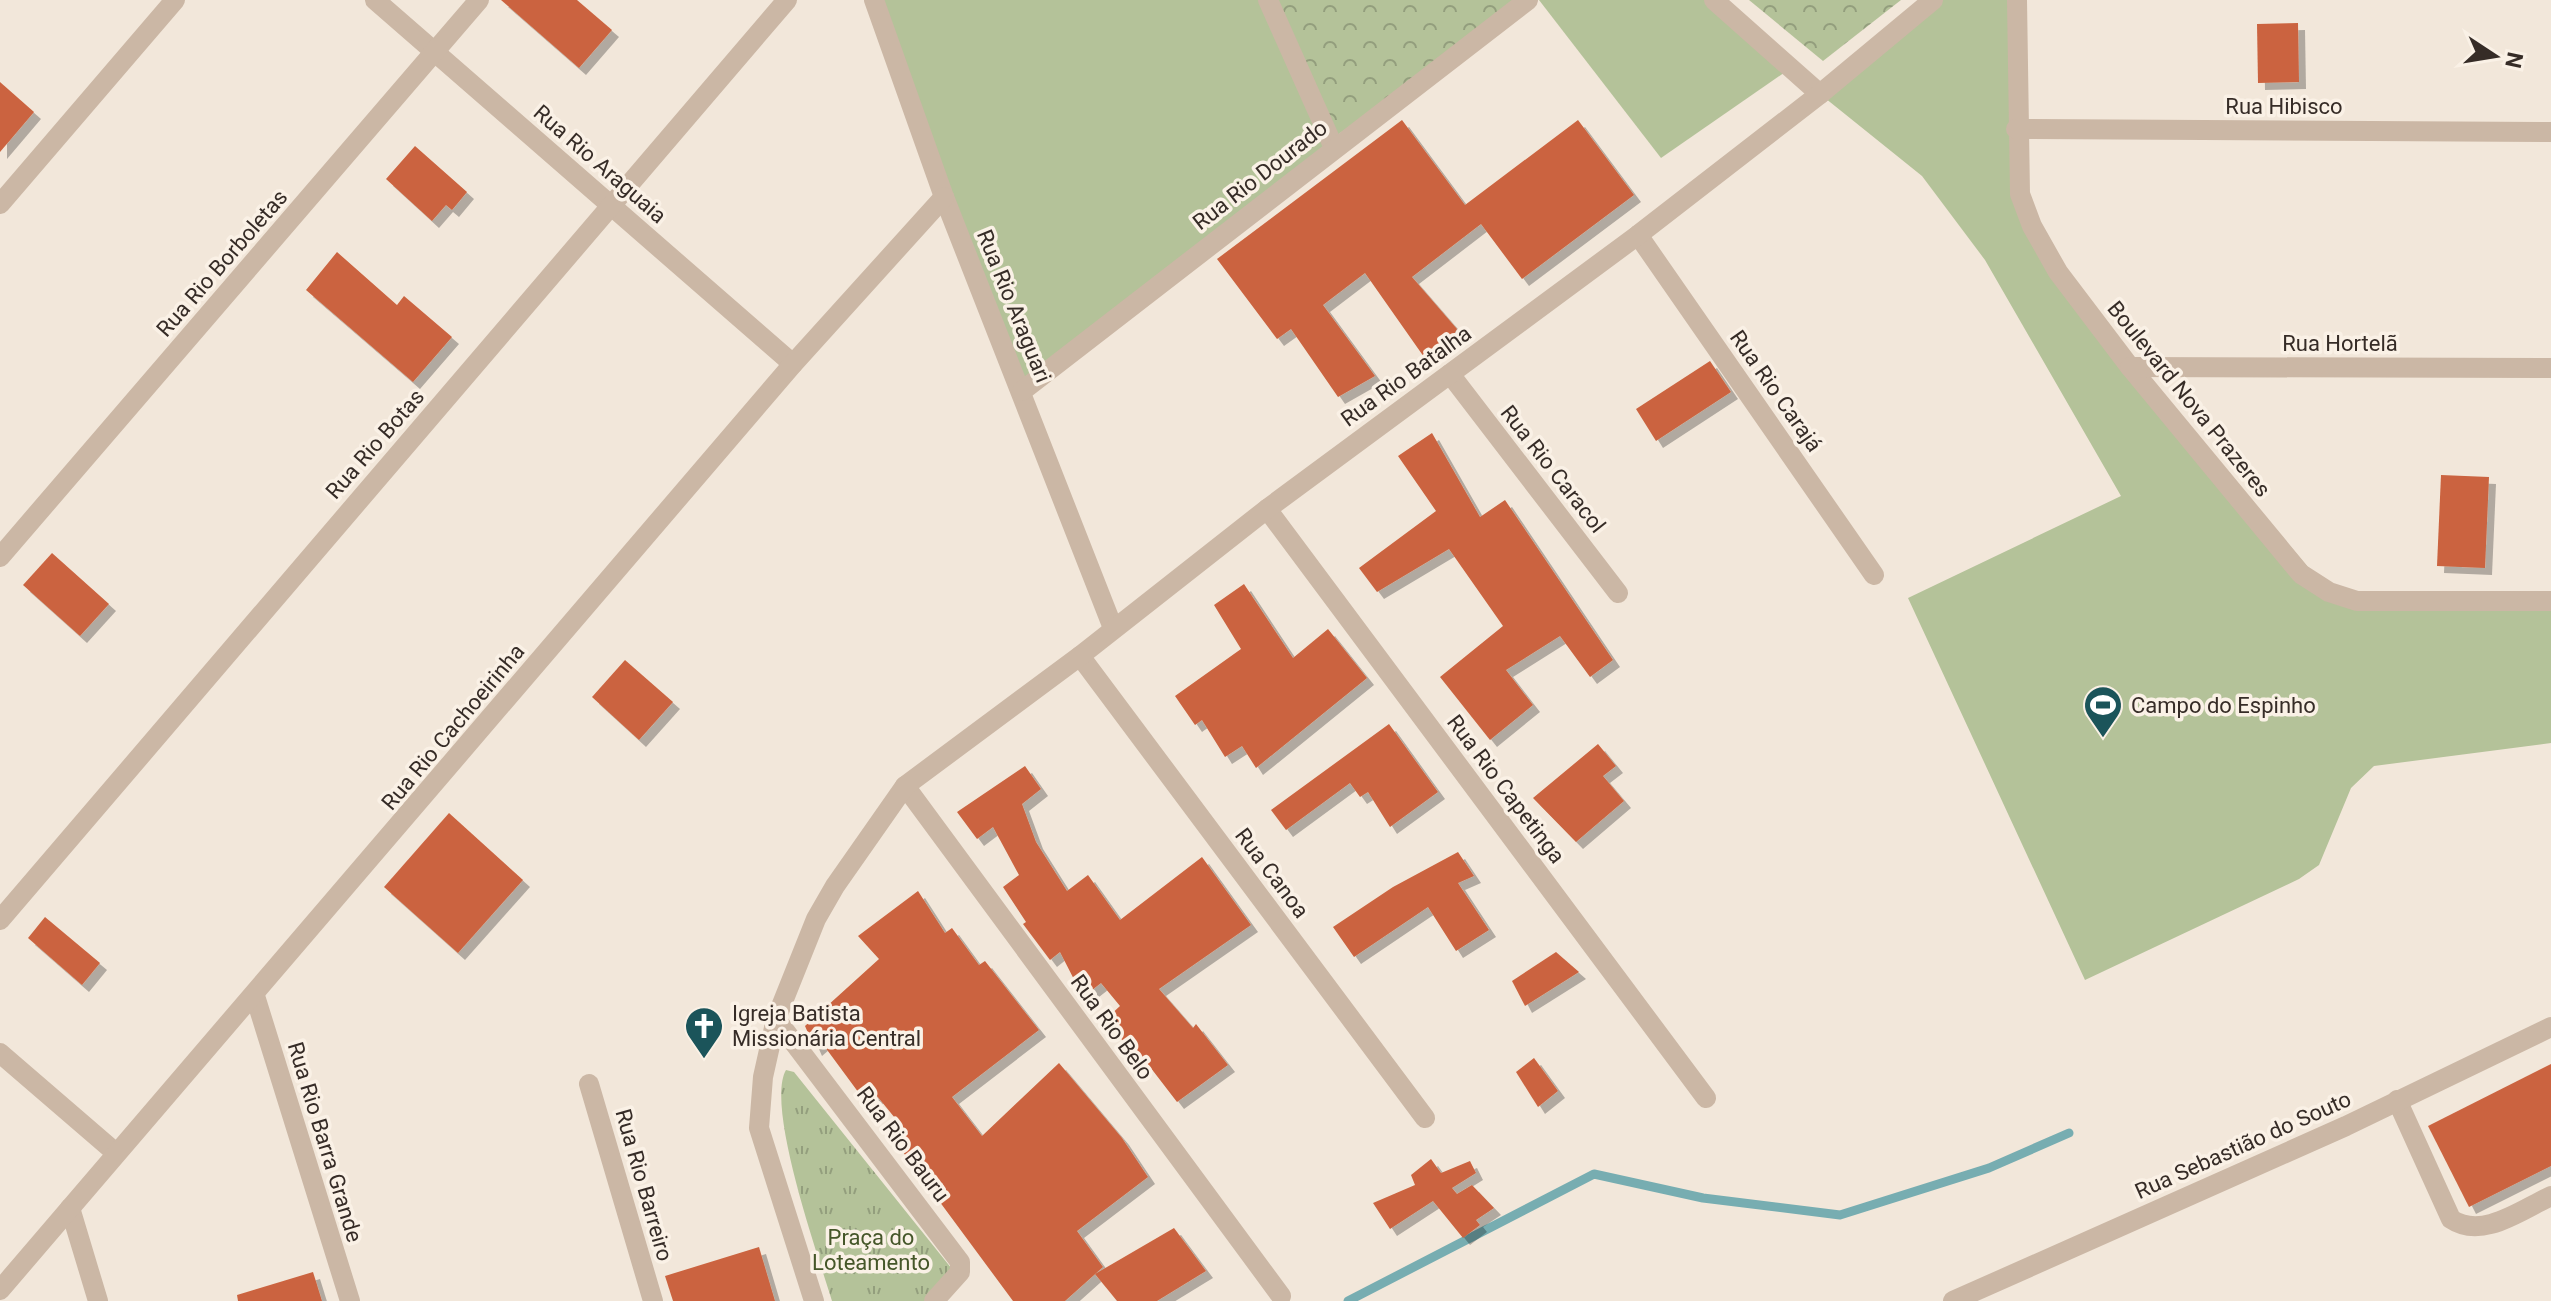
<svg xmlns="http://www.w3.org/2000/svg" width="2551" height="1301" font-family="Roboto,sans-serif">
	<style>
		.grass { fill: #b4c299 }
		.forest { fill: url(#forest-crowns) }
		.park { fill: url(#park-tufts) }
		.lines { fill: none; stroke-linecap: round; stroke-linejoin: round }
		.stream { stroke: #77adb1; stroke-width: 9 }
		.building { fill: #cb643f; filter: url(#shadow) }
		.minor { stroke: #cbb7a5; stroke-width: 20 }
		.labels { text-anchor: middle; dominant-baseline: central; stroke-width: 7; stroke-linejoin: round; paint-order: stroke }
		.street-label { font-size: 22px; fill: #362c27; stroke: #faf1e6 }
		.poi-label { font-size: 22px; fill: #362c27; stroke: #faf1e6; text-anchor: start }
		.park-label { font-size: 22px; fill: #455629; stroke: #faf1e6 }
	</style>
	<defs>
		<pattern id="forest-crowns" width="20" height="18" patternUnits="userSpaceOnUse" patternTransform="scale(2)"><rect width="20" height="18" fill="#b4c299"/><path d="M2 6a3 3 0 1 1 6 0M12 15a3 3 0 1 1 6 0" fill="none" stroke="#939e7d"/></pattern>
		<pattern id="park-tufts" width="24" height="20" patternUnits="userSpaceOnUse" patternTransform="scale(2)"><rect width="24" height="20" fill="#b4c299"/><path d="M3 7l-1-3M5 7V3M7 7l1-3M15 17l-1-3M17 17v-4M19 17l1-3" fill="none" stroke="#939e7d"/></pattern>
		<filter id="shadow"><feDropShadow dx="7" dy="7" stdDeviation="0" flood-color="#0004"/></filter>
	</defs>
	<rect width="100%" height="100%" fill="#f2e7da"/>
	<g class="grass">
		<path d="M877,0H1268L1334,148L1022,391Z"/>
		<path d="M1539,0H1714L1791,68L1661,158Z"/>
		<path d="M1933,0H2017L2020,194L2058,272L2329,592L2551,601V743L2374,766L2351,788L2319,865L2299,879L2085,980L1908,598L2121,496L1985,260L1922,176L1820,94Z"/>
	</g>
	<g class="forest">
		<path d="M1276,0H1527L1336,136Z"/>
		<path d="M1749,0H1901L1823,61Z"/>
	</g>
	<path class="park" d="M786,1070L794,1072L952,1269L926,1301H832C819,1258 765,1106 786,1070Z"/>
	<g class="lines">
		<path class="stream" d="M1348,1301L1594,1174L1703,1198L1840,1215L1989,1168L2069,1133"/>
	</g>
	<g class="building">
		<path d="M501,0H577L612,30L579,68Z"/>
		<path d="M2298,23L2299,82L2258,83L2257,24Z"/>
		<path d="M0,82L34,112L0,152Z"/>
		<path d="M1402,120L1465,205L1578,120L1634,195L1522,279L1481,224L1412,277L1457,329L1450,341L1424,357L1365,273L1323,305L1375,376L1338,397L1291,329L1277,339L1217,259Z"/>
		<path d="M415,146L467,192L452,210L446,205L432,221L386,179Z"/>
		<path d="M337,252L397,305L404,296L452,337L413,382L306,290Z"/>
		<path d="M1710,361L1731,392L1656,441L1636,409Z"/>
		<path d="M1432,433L1480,517L1505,500L1613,660L1590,677L1560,636L1506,670L1533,705L1490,740L1440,677L1503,626L1449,549L1377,592L1359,568L1436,511L1398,456Z"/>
		<path d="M2441,475L2489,477L2485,568L2437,566Z"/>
		<path d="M52,553L109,604L80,636L23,585Z"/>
		<path d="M1244,584L1293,658L1328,629L1367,678L1256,768L1242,746L1225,757L1202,720L1195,725L1175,696L1241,649L1214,605Z"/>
		<path d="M625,660L673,702L639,740L592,697Z"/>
		<path d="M1389,724L1438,792L1390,827L1368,792L1360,797L1350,783L1286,830L1271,810Z"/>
		<path d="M1598,744L1616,766L1603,776L1624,801L1576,842L1533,798Z"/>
		<path d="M1025,766L1041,789L1022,804L1036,842L1067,891L1088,875L1120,920L1202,857L1251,925L1159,989L1193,1028L1196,1024L1228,1065L1177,1102L1137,1050L1131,1053L1107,1018L1120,1006L1101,983L1083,997L1060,952L1050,960L1023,924L1026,922L1003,887L1019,875L993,827L977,839L957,812Z"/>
		<path d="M449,813L523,880L458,953L384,887Z"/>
		<path d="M1458,852L1474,876L1458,883L1489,930L1456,951L1428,907L1354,957L1333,927L1393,887Z"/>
		<path d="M918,891L945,933L952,928L979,965L985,961L1039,1030L952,1097L982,1136L1059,1063L1122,1138L1148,1177L1077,1231L1103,1267L1065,1301H1013L897,1144L908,1134L877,1096L867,1104L822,1043L815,1049L805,1026L879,959L858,936Z"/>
		<path d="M45,917L100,963L82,985L28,938Z"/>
		<path d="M1556,952L1579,972L1525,1006L1512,981Z"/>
		<path d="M1534,1058L1558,1091L1538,1107L1516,1072Z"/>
		<path d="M2551,1064V1166L2469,1207L2428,1126Z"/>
		<path d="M1431,1159L1441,1173L1470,1161L1476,1173L1452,1188L1457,1194L1472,1185L1494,1208L1476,1220L1480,1225L1463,1238L1433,1201L1390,1229L1373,1203L1415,1185L1411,1175Z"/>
		<path d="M1174,1228L1206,1271L1157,1301H1117L1095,1274Z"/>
		<path d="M759,1247L775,1301H673L665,1276Z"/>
		<path d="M313,1272L322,1301H238L237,1295Z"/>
	</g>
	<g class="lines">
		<g class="minor">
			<path d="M375,0L793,364"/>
			<path d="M874,0L944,197L1113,628"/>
			<path d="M1268,0L1334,148"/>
			<path d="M1714,0L1820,94"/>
			<path d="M2017,0L2020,194L2032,226L2058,272L2130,367L2301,574L2329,592L2357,601H2551"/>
			<path d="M2016,129L2551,132"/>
			<path d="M0,204L175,0"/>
			<path d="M1638,235L1874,575"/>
			<path d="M2130,367L2551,368"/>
			<path d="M1450,374L1618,593"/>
			<path d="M1022,391L1528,0"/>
			<path d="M1267,509L1706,1098"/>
			<path d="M0,557L479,0"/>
			<path d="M1080,656L1425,1118"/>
			<path d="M905,786L1281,1296"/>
			<path d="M0,920L787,0"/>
			<path d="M255,996L350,1301"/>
			<path d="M776,1019L960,1262V1272L934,1301"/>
			<path d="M0,1053L116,1153"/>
			<path d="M589,1084L653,1301"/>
			<path d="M2397,1100L2451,1219C2482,1240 2521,1210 2551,1196"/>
			<path d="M70,1208L98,1301"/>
			<path d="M0,1290L793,364L944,197"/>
			<path d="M814,1301L759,1128L763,1077L776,1019L816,919L835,886L905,786L1080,656L1267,509L1638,235L1820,94L1933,0"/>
			<path d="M1953,1301L2346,1126L2551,1027"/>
		</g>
	</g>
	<defs>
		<g id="stadium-pin" transform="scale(2)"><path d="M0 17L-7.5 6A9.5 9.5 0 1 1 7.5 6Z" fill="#1b545a" stroke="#faf1e6"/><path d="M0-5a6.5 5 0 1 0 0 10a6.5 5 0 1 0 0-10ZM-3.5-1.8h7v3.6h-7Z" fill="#fff"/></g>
		<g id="church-pin" transform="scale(2)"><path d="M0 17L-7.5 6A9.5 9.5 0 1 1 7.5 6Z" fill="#1b545a" stroke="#faf1e6"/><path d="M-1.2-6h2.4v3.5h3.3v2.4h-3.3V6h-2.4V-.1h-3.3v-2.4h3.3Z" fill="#fff"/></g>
	</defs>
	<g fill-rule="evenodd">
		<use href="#stadium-pin" x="2103" y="705"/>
		<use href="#church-pin" x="704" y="1026"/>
	</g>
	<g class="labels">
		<g class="street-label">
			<text x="2284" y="106">Rua Hibisco</text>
			<text transform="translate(600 164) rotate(41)">Rua Rio Araguaia</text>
			<text transform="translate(1260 175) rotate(-38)">Rua Rio Dourado</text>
			<text transform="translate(222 263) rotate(-49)">Rua Rio Borboletas</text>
			<text transform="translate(1014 306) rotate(68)">Rua Rio Araguari</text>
			<text x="2340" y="343">Rua Hortelã</text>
			<text transform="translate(1406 376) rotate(-36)">Rua Rio Batalha</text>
			<text transform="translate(1776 391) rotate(55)">Rua Rio Carajá</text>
			<text transform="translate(2189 399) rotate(51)">Boulevard Nova Prazeres</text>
			<text transform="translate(375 444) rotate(-49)">Rua Rio Botas</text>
			<text transform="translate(1553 469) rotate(52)">Rua Rio Caracol</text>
			<text transform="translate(453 727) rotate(-50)">Rua Rio Cachoeirinha</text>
			<text transform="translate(1506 789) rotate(53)">Rua Rio Capetinga</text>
			<text transform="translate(1272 873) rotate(53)">Rua Canoa</text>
			<text transform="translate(1112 1027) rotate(54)">Rua Rio Belo</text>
			<text transform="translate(325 1142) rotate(73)">Rua Rio Barra Grande</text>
			<text transform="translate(903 1144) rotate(53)">Rua Rio Bauru</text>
			<text transform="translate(2243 1145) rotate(-24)">Rua Sebastião do Souto</text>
			<text transform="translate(644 1185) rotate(74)">Rua Rio Barreiro</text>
		</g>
		<g class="poi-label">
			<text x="2131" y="705">Campo do Espinho</text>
			<text x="732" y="1013">Igreja Batista<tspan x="732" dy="25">Missionária Central</tspan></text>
		</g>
		<g class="park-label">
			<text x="871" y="1237">Praça do<tspan x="871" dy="25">Loteamento</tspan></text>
		</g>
	</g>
	<g transform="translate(2495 56) rotate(102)" stroke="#faf1e6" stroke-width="6" paint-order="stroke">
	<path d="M0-6L14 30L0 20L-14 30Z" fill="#362c27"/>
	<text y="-12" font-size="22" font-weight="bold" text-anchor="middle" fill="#362c27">N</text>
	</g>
</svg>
